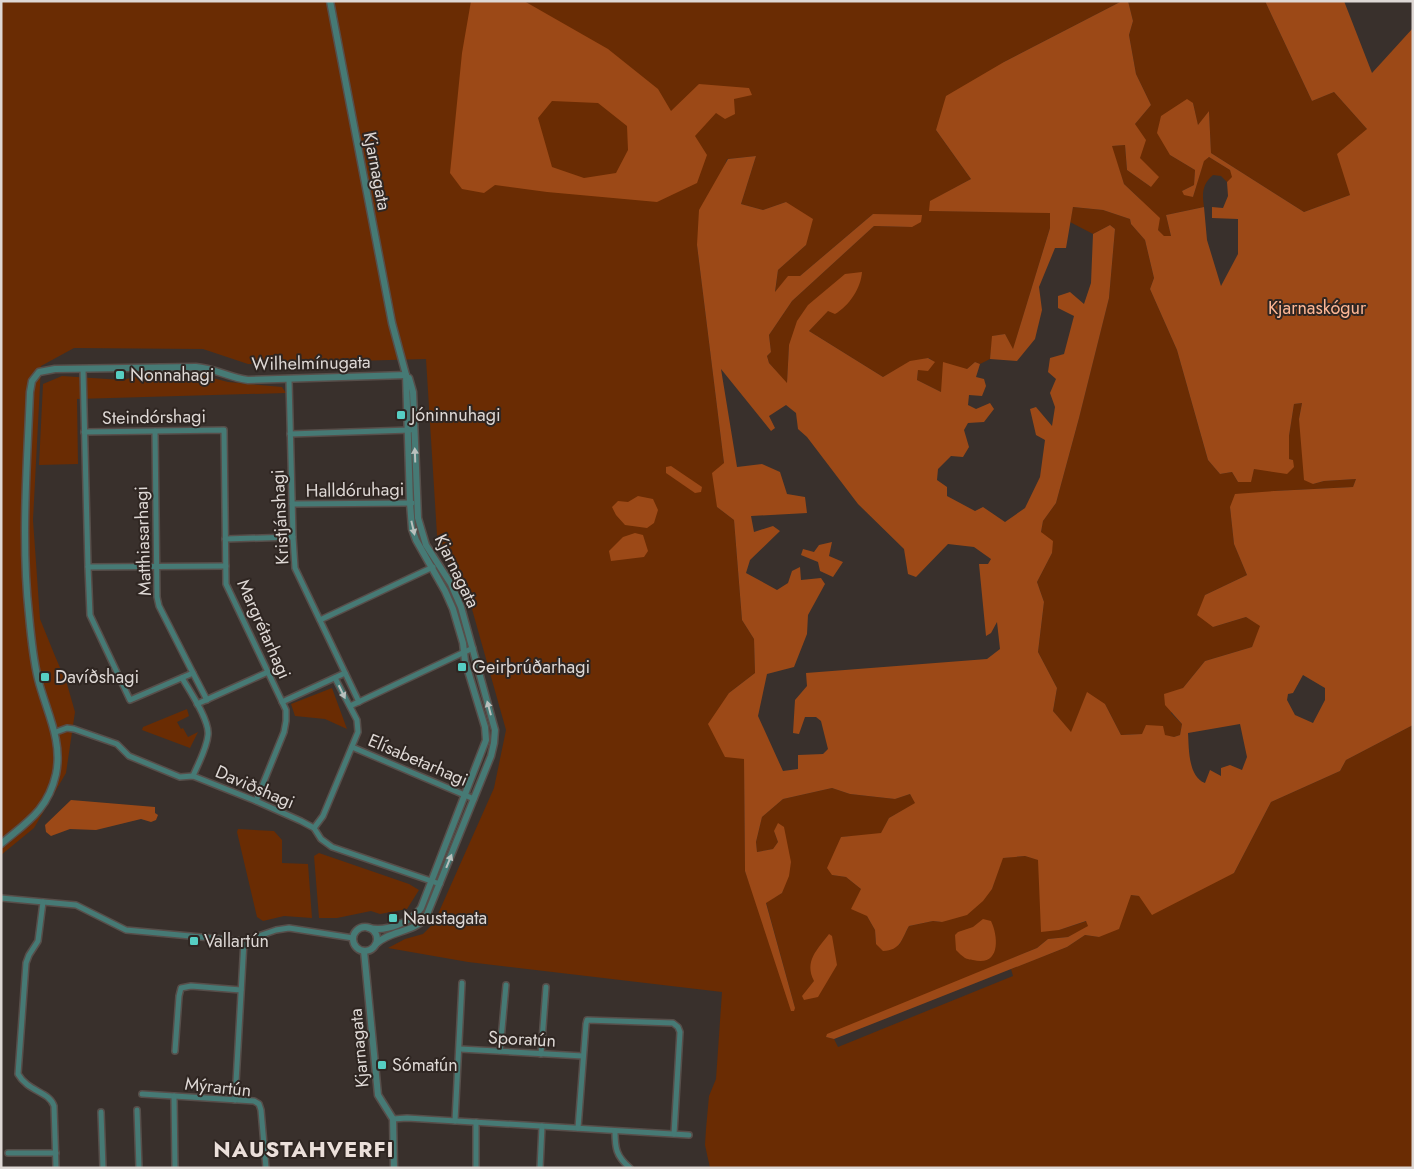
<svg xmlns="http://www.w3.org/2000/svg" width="1414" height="1169" font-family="Jost,sans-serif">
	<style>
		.green { fill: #6a2c03 }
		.forest { fill: #9c4917; fill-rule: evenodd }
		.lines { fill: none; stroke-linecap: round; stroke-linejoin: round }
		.minor-casing { stroke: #574e4a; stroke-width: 8 }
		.tertiary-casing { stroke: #574e4a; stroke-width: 9 }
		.minor { stroke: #467a75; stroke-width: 5 }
		.tertiary { stroke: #467a75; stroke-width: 6 }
		.oneway { fill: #b8c0bd }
		.poi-dot { fill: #56cec3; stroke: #2f2622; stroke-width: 2 }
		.labels { text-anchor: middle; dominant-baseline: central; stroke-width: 4; stroke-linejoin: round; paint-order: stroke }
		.street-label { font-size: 18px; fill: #ded8d5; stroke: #2f2622 }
		.park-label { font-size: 18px; fill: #feb896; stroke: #2f2622 }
		.poi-label { font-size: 18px; fill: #ded8d5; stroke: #2f2622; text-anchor: start }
		.district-label { font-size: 22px; font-weight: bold; letter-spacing: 1px; fill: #ebdfda; stroke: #2f2622 }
	</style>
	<rect width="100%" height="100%" fill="#39302c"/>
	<g class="green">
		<path d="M1,1H1122L1004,62L936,130L971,179L931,201L930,211L1050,212V228L1013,350L1005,334L993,336L990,359L980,364L975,362L941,392L917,380L918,370L934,362L929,358L910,362L883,377L809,331L862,273L789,345L787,384L769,363L767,356L771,352L769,335L792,301L874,226L912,227L873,214L800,276L775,293L778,270L806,245L786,202L763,210L741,204L756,156L727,159L697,245L724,463L717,507L734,520L742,620L754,639L755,673L729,693L744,758L745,871L795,1008L766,902L782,893L791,862L774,831L778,842L773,849L757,852L756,842L762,817L783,799L832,788L850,794L895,799L910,794L916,803L889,818L881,834L841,837L832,875L846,877L861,889L867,916L875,930L876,944L899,945L909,926L933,921L942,922L992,889L1002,858L1025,856L1039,860L1059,930L1087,921L1089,927L1068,937L1048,939L1037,948L826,1037L834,1039L838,1047L1013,976L1011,969L1067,947L1085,935L1099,937L1131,895L1139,896L1234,873L1271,802L1340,771L1346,760L1413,725V1168H710L705,1145L706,1129L709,1096L716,1079L722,992L468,962L388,948L405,939L423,934L434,923L494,788L506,730L470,602L437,535L426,359L248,364L203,349L74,348L41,366L33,520L40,619L55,656L67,684L75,712L66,773L34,828L1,855Z"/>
		<path d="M1128,1H1265L1312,101L1334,92L1367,129L1350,195L1304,212L1211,153L1209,111L1198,126L1193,103L1170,155L1195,170L1194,185L1182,191L1193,197L1204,160L1209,157L1230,170L1233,177L1227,182L1221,176L1213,175C1202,185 1202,193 1204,207L1166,215L1171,236L1164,237L1158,230L1140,199L1124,184L1111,146L1125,145L1127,170L1151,187L1140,158L1135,124L1151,105L1136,74L1129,35L1133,21Z"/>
		<path d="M1073,207L1103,210L1130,219L1131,224L1145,240L1154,278L1150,289L1177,350L1208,460L1220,474L1232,472L1238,482H1250L1254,469L1293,460L1289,459V436L1294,404L1302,403L1299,419L1313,484L1324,481L1356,479L1353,487L1274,491L1230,507L1234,544L1247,575L1205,595L1213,627L1246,617L1261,626L1252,647L1205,661L1183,688L1171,713L1182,724L1180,735L1174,737L1142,734L1121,735L1105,704L1071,733L1053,711L1057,688L1038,652L1044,602L1037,582L1052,553L1041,532L1043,521L1056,503L1079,418L1109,298L1115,229L1110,225L1093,234L1070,222Z"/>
		<path d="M148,374L201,375L228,382L282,387L286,393L77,399L78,464L39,465L43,384L62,376L122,380Z"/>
		<path d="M332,688L347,729L325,719L295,716L291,704Z"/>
		<path d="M187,709L189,716L177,722L181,729L183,728L188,737L198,732L190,748L142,730L143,727Z"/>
		<path d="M238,829L274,831L282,840V863L308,864L312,918L284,916L263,921L257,917L237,832Z"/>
		<path d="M319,853L409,884L419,890L407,909L380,914L371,911L337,918H319L314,856Z"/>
	</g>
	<g class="forest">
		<path d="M471,1H524L608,49L658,89L671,111L699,84L749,88L752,95L734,99L735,114L725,119L716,113L695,136L707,155L697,183L657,202L547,192L495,185L484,193L462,189L450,173L462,53ZM552,101L598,103L627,126L628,150L616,173L584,178L552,167L538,118Z"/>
		<path d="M1122,1H1128L1133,21L1129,35L1136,74L1151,105L1135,124L1146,140L1140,158L1159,177L1151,187L1127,170L1125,145L1112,146L1124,184L1160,218L1158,230L1164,236H1171L1166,215L1204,207L1207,240L1221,286L1238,254V219L1212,218V207L1223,208L1228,196L1227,182L1232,177L1230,170L1209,157L1204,161L1193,197L1184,195L1182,191L1194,185L1195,170L1170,155L1157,133L1161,116L1187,99L1193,103L1198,125L1209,111L1211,153L1304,212L1350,195L1337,154L1367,129L1334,92L1312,101L1265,1H1344L1372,73L1413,28V725L1346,760L1340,771L1271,802L1234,873L1152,915L1139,896L1131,895L1119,929L1099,937L1085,935L1067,947L834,1039L826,1037L827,1034L1037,948L1048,939L1068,937L1088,926L1086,921L1059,930L1041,932L1038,860L1025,856L1003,858L992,889L983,901L967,915L942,922L933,921L909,926C901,940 901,950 883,951L876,944L875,930L867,916L851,909L861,889L846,877L832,875L827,868L841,837L881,833L889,818L915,803L910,794L895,799L850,794L832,788L783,799L762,817L756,842L757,852L773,849L778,842L774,831L778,823L784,827L791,862L789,876L782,893L766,903L795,1008L794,1011H791L745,871L744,759L725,757L708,724L729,693L755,673L754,639L742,620L734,520L717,507L712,473L724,463L697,245L699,210L728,159L756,156L741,204L763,210L786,202L813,219L806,245L778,270L775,292L788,276H800L873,214L922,215L921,222L912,227L874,226L792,301L769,335L771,352L767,356L769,363L787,383L789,345L797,321L808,305L845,274L862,272C861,288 849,306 835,314L828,311L809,331L883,377L910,361L928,358L935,362L928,371L918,370L917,380L941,392L943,362L967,369L975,362L980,364L976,377L984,379L986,386L982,396L969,395L968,405L976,409L990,403L994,409L984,422L968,423L964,430L969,447L963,457L951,456L938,469L937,480L947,487V496L975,511L983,507L1005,522L1025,508L1040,477L1045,440L1036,435L1030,409L1036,407L1052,426L1055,407L1050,393L1056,379L1048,372L1050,358L1064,354L1074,316L1058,308V296L1070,292L1084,304L1091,283L1093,234L1110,225L1115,229L1109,298L1079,418L1056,503L1043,521L1041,532L1053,541L1052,553L1037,582L1044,602L1038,652L1057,688L1053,711L1071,732L1087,692L1105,704L1121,735L1142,734L1146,725L1163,726L1165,735L1174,737L1180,735L1182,724L1165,705L1164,694L1183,688L1205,661L1252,647L1260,626L1246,617L1213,627L1197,615L1205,595L1247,575L1234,544L1230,507L1235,494L1274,491L1353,487L1356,479L1324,481L1313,484L1304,480L1299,419L1302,403L1294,404L1289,436V459L1293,460L1294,467L1287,474L1254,469L1251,482H1238L1232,472L1220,474L1208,460L1177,350L1150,289L1154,278L1145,240L1131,224L1130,219L1103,210L1073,207L1066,248H1055L1039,287L1042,310L1035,339L1017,361L990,359L992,336L1005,334L1013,349L1050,228V213L929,211L930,201L971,179L936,130L946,96L1004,62ZM721,369L771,431L775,428L769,416L786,405L796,413L798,429L807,437L858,504L904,549L908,574L916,577L948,544L974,547L991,559L988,564H979L986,636L991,633L997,622L1000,649L987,659L806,673L807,686L795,700L793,733L799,734L805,717H816L821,721L828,749L823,754L798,755V769L783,771L758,716L767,674L794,667L807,634L808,615L825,584L821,578L801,580L800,567L792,571L788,583L777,590L746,573L750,560L780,531L773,526L754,532L751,516L807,513L805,497L787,494L780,472L762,464L737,467ZM1303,675L1325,688V700L1313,723L1295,715L1287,700L1288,694L1293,693ZM1240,724L1247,757L1242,770L1230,765L1221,768V776L1210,770L1205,783C1188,777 1189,748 1188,733Z"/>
		<path d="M671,466L702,487L701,492L695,493L666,473V467Z"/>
		<path d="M638,496L653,499L658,510L654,523L647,528L625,525L616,515L612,507L618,501L628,502Z"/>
		<path d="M635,533L643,535L648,551L644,557L611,561L609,551L623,537Z"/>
		<path d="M832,542L829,556L843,562L833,577L820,571L818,562L801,555L803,549L814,552L819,545Z"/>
		<path d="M71,800L155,807V813L158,815L156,820L151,822L141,819L96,830L70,829L51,836L46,832L45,825Z"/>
		<path d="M983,919L991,921C999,938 1000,967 973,960C973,960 966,959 965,958C962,956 959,953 956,950L955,935L958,932L973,927Z"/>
		<path d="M829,934L832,936L837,965L818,997L804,1000L802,996L814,981C804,961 817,950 829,934Z"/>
	</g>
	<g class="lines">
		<g class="minor-casing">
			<g id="minor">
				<path d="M83,369L88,567L90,615L130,700L193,673L159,606L157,597L155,431"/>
				<path d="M289,380L293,537L295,568L359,702"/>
				<path d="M84,432L224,430L226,584L286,710V721L284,732L256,801"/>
				<path d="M290,434L410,430"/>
				<path d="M292,504L412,503"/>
				<path d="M225,539L293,537"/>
				<path d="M88,567L226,566"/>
				<path d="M320,620L433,567"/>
				<path d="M193,673L207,700"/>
				<path d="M182,678C190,691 210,721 208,735C207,748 198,764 193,776"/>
				<path d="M282,702L345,673"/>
				<path d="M197,704L268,672"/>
				<path d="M350,706L473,648"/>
				<path d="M56,732L67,728L74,729L117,744L129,756L180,777L193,776L256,801L301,821L314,828L321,839L332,847L440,884"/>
				<path d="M352,747L474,799"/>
				<path d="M314,828L323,816L358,732L357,720L335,678"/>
				<path d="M1,898L76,905L126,930L244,941L276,930L289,928L353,938"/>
				<path d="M43,902L38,941L29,955L26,963L18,1074C28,1092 49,1091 54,1106L56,1168"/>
				<path d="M460,1049L583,1056"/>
				<path d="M175,1051L179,996L181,988L191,986L241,990"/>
				<path d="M500,1051L506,985"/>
				<path d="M541,1054L546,987"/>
				<path d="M142,1094L254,1101L259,1104L261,1110L266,1168"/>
				<path d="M174,1096L175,1168"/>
				<path d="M235,1100L244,941"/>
				<path d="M137,1110L139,1168"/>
				<path d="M101,1112L103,1168"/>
				<path d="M393,1119L407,1118L689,1135"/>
				<path d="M455,1121L462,983"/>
				<path d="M476,1122V1168"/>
				<path d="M578,1128L586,1024L587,1020L673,1023L678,1027L680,1032L674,1134"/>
				<path d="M615,1131C615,1148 616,1156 630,1168"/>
				<path d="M8,1153H56"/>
				<path d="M540,1168L542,1126"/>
			</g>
		</g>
		<g class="tertiary-casing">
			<g id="tertiary">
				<path d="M330,1L392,323L406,375L410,503L412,529L416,540L445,591L453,609L463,643L465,661L485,727L486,740L421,908C411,922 387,932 369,928"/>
				<path d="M1,844C27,822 48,810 56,774C63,740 46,711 38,679C33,658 31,637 29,615C21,542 27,466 30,392L32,381L39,372L55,369L196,367C214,368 230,378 248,380L406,375"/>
				<circle cx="365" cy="939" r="12"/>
				<path d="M376,944C390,930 414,933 426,917L491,756L494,743L495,730L461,607L451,584L426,545L418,518L413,392L409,378"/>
				<path d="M364,951L378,1095L393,1119L394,1168"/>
			</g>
		</g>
		<use href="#minor" class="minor"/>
		<use href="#tertiary" class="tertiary"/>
	</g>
	<defs><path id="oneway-solid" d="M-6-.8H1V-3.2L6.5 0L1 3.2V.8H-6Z" transform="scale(1.25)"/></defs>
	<g class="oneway">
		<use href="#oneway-solid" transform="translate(415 455) rotate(-92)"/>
		<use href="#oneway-solid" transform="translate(413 528) rotate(77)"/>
		<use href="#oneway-solid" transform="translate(342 692) rotate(64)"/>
		<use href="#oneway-solid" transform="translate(489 708) rotate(-105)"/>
		<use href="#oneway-solid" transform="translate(449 861) rotate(-68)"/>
	</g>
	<g class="poi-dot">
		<rect x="115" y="370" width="10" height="10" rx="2.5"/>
		<rect x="396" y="410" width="10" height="10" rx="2.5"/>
		<rect x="457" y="662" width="10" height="10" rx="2.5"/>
		<rect x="40" y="672" width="10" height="10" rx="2.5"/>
		<rect x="388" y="913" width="10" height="10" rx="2.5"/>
		<rect x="189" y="936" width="10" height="10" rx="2.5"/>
		<rect x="377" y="1060" width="10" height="10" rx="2.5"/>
	</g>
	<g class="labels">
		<g class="street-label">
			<text transform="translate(377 171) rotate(79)">Kjarnagata</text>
			<text transform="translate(311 363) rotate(-1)">Wilhelmínugata</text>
			<text transform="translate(154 417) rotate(-1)">Steindórshagi</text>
			<text transform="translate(355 490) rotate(-1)">Halldóruhagi</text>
			<text transform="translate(280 517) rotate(-93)">Kristjánshagi</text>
			<text transform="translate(143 541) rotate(-92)">Matthiasarhagi</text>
			<text transform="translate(457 571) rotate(64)">Kjarnagata</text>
			<text transform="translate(264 629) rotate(66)">Margrétarhagi</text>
			<text transform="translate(418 760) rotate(23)">Elísabetarhagi</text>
			<text transform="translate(255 787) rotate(23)">Daviðshagi</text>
			<text transform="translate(522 1039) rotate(3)">Sporatún</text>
			<text transform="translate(359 1048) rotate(-95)">Kjarnagata</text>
			<text transform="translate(218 1087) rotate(6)">Mýrartún</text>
		</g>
		<g class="park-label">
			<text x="1317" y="308">Kjarnaskógur</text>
		</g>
		<g class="poi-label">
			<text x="130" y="375">Nonnahagi</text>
			<text x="411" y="415">Jóninnuhagi</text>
			<text x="472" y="667">Geirþrúðarhagi</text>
			<text x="55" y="677">Davíðshagi</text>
			<text x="403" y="918">Naustagata</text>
			<text x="204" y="941">Vallartún</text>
			<text x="392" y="1065">Sómatún</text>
		</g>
		<g class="district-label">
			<text x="304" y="1149">NAUSTAHVERFI</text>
		</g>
	</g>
	<rect width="1414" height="1169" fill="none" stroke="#ded8d5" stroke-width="5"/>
</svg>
